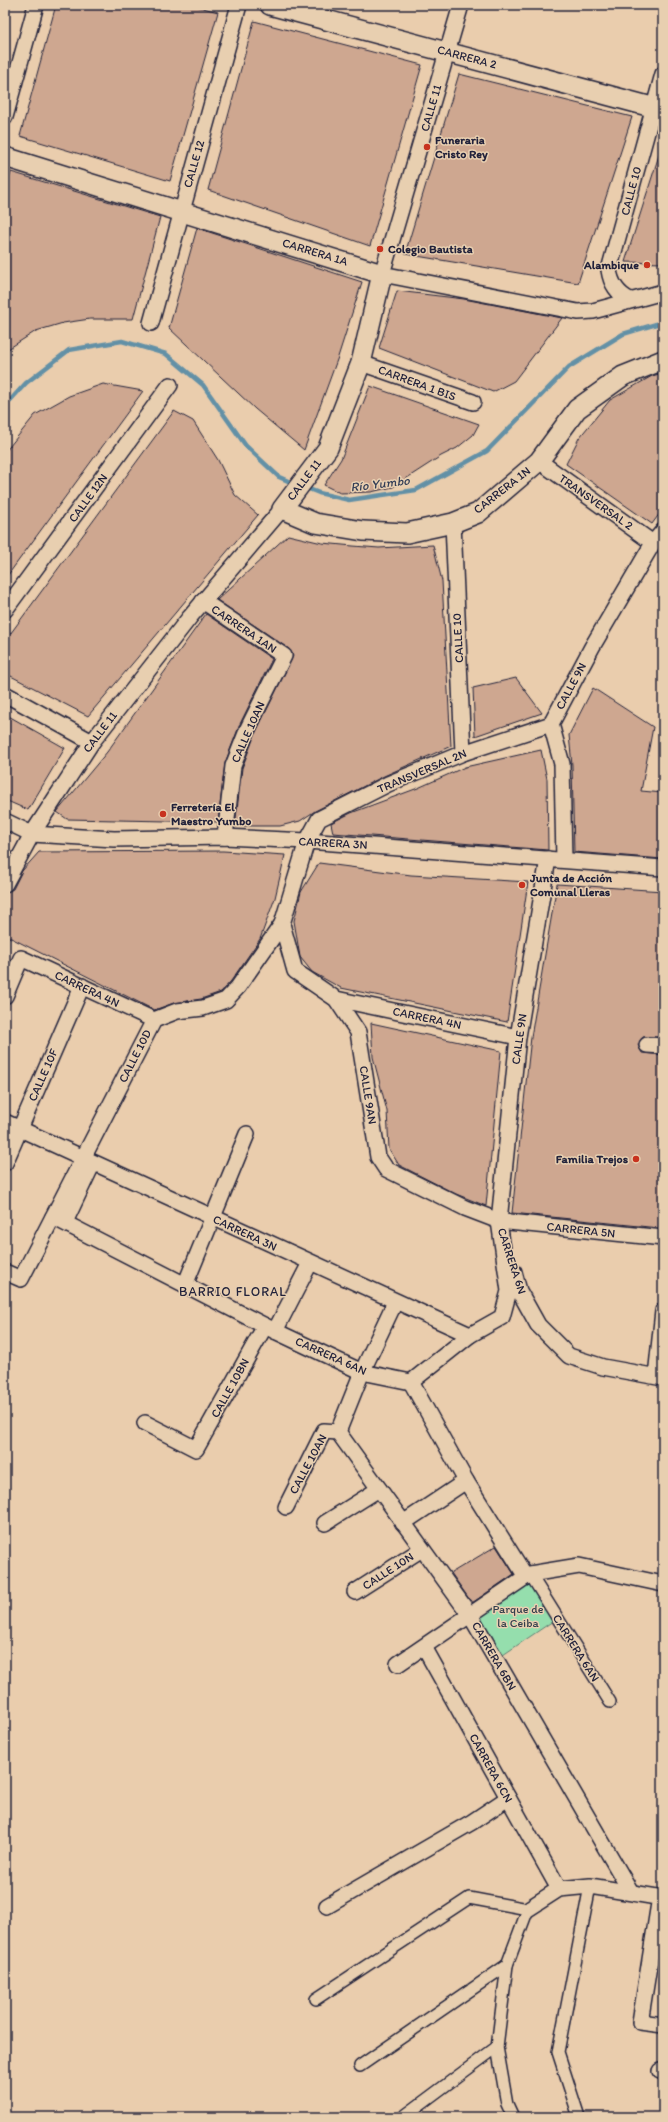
<svg xmlns="http://www.w3.org/2000/svg" width="668" height="2122" font-family="Itim,sans-serif">
	<style>
		.green { fill: #95dead; stroke: #5c8074 }
		.lines { fill: none; stroke-linecap: round; stroke-linejoin: round }
		.stream { stroke: #6290a6; stroke-width: 4.5 }
		.building { fill: #cea790; stroke: #22223b }
		.pedestrian-casing { stroke: #22223b; stroke-width: 14 }
		.minor-casing { stroke: #22223b; stroke-width: 18 }
		.tertiary-casing { stroke: #22223b; stroke-width: 22 }
		.pedestrian { stroke: #e8cfb0; stroke-width: 11 }
		.minor { stroke: #e8cfb0; stroke-width: 15 }
		.tertiary { stroke: #e8cfb0; stroke-width: 19 }
		.poi-dot { fill: #c8321e; stroke: #e8cfb0; stroke-width: 1.5 }
		.labels { text-anchor: middle; stroke-width: 3; stroke-linejoin: round; paint-order: stroke }
		.street-label { font-size: 12px; fill: #22223b; stroke: #e8cfb0 }
		.poi-label { font-size: 12px; font-weight: bold; fill: #22223b; stroke: #e8cfb0; text-anchor: start }
		.park-label { font-size: 12px; fill: #333e4c; stroke: #e8cfb0 }
		.water-label { font-size: 13px; font-style: italic; fill: #323d56; stroke: #e8cfb0 }
		.neighbourhood-label { font-size: 13px; letter-spacing: 1px; fill: #22223b; stroke: #e8cfb0 }
	</style>
	<rect width="100%" height="100%" fill="#eacdad"/>
	<filter id="ink" filterUnits="userSpaceOnUse"><feTurbulence type="fractalNoise" baseFrequency=".025" numOctaves="2"/><feDisplacementMap in="SourceGraphic" scale="8" xChannelSelector="R" yChannelSelector="G"/><feConvolveMatrix kernelMatrix="1 2 1 2 8 2 1 2 1" color-interpolation-filters="sRGB"/></filter>
	<g filter="url(#ink)">
		<polygon class="green" points="529,1580 556,1619 500,1657 476,1616"/>
		<g class="lines">
			<g class="stream">
				<polyline points="5,406 26,383 69,350 122,341 166,354 203,385 246,446 279,477 295,484"/>
				<polyline points="304,487 319,493 349,500 416,490 487,451 569,367 623,334 663,322"/>
			</g>
		</g>
		<g class="building">
			<polygon points="56,5 192,5 218,12 170,181 20,136"/>
			<polygon points="254,21 422,65 370,246 208,190"/>
			<polygon points="459,74 632,117 578,283 405,254"/>
			<polygon points="660,152 663,152 663,263 625,262"/>
			<polygon points="11,172 160,217 133,319 90,319 63,323 36,331 5,351 5,193"/>
			<polygon points="197,228 362,282 338,357 304,450 255,409 169,328"/>
			<polygon points="397,291 464,299 562,318 514,381 493,392 379,348"/>
			<polygon points="663,373 663,509 652,524 566,464 579,438 610,400 652,376"/>
			<polygon points="103,384 143,391 5,579 5,452 35,415 69,396"/>
			<polygon points="370,386 479,424 473,435 457,448 441,456 393,487 371,492 340,493 324,485 341,459"/>
			<polygon points="174,411 193,421 218,460 235,495 258,515 88,716 5,673 5,641"/>
			<polygon points="288,535 322,543 353,546 379,548 433,545 442,581 451,746 384,776 315,811 300,821 280,826 235,826 242,768 256,732 293,656 289,649 217,600"/>
			<polygon points="206,614 272,659 240,724 225,763 218,822 67,819 57,812 107,752"/>
			<polygon points="516,678 542,713 475,736 473,688"/>
			<polygon points="593,688 653,727 641,791 663,793 663,859 574,852 572,765 569,735"/>
			<polygon points="5,714 65,748 28,810 5,800"/>
			<polygon points="541,750 547,779 548,850 333,833 331,823 351,813 418,788 465,767"/>
			<polygon points="223,851 285,855 275,898 260,939 231,981 221,992 201,999 174,1003 154,1010 5,935 5,893 13,889 22,871 39,852"/>
			<polygon points="319,863 411,875 528,882 507,1022 341,988 312,972 300,957 294,921 301,892"/>
			<polygon points="557,884 663,891 663,1037 643,1037 638,1045 642,1053 663,1055 663,1199 659,1228 512,1213 531,1037"/>
			<polygon points="371,1023 501,1051 486,1206 456,1194 399,1165 389,1149 387,1111 373,1057"/>
			<polygon points="496,1546 514,1574 472,1603 451,1573"/>
		</g>
		<g class="lines">
			<defs>
				<g id="pedestrian">
					<polyline points="530,1574 610,1702"/>
					<polyline points="316,1999 469,1898 528,1909 507,1965 497,2047 403,2117"/>
					<polyline points="497,2047 507,2104 513,2117"/>
					<polyline points="360,2066 507,1965"/>
					<polyline points="579,2117 558,2052 590,1886"/>
				</g>
				<g id="minor">
					<polyline points="461,5 382,274 578,312 593,311 663,292"/>
					<polyline points="5,117 36,5"/>
					<path d="M630,300C618,294 611,284 609,270L663,74"/>
					<polyline points="151,323 239,5"/>
					<polyline points="361,363 473,402"/>
					<polyline points="539,461 653,543"/>
					<polyline points="453,523 463,753"/>
					<polyline points="203,601 284,656 248,728 233,766 225,837"/>
					<polyline points="5,610 170,385"/>
					<polyline points="5,694 92,742"/>
					<polyline points="5,821 32,834 114,839 225,837 307,841 663,868"/>
					<polyline points="564,860 562,764 551,724 592,647 653,543 663,531"/>
					<polyline points="5,884 32,834 92,742 190,617 282,509"/>
					<polyline points="282,924 295,971 336,999 358,1032 378,1157 386,1169 465,1208 499,1221 663,1238"/>
					<polyline points="5,996 21,958 154,1020"/>
					<polyline points="336,999 518,1037"/>
					<polyline points="647,1045 663,1046"/>
					<polyline points="5,1122 470,1335 502,1317 509,1291 499,1221 518,1037 548,859"/>
					<polyline points="5,1163 82,986"/>
					<polyline points="53,1217 275,1331 362,1372 411,1382"/>
					<polyline points="65,1222 93,1163"/>
					<polyline points="5,1272 21,1279 154,1020 177,1011 203,1008 226,1000 238,987 282,924 307,841 319,819 388,784 463,753 551,724"/>
					<polyline points="514,1272 519,1291 538,1325 569,1356 603,1367 663,1378"/>
					<polyline points="185,1285 247,1134"/>
					<polyline points="275,1331 310,1263"/>
					<polyline points="656,1376 663,1311"/>
					<polyline points="411,1382 466,1481 526,1577"/>
					<polyline points="411,1382 470,1335"/>
					<polyline points="145,1423 196,1449 265,1326"/>
					<polyline points="338,1432 470,1615 631,1892"/>
					<polyline points="338,1432 362,1372 395,1302"/>
					<polyline points="286,1507 324,1431 338,1432"/>
					<polyline points="325,1523 379,1489"/>
					<polyline points="403,1523 466,1481"/>
					<polyline points="355,1592 422,1549"/>
					<polyline points="424,1647 559,1889"/>
					<polyline points="398,1664 530,1574 579,1566 663,1584"/>
					<polyline points="660,1897 640,2022 663,2025"/>
					<polyline points="327,1906 472,1822 508,1798"/>
					<polyline points="528,1909 559,1889 590,1886 663,1898"/>
					<polyline points="660,2071 663,2072"/>
				</g>
				<g id="tertiary">
					<polyline points="270,5 663,110"/>
					<polyline points="5,157 382,274 361,363 328,448 282,509 315,523 363,531 407,533 453,523 478,513 539,461 577,409 623,376 663,360"/>
				</g>
			</defs>
			<use href="#pedestrian" class="pedestrian-casing"/>
			<use href="#minor" class="minor-casing"/>
			<use href="#tertiary" class="tertiary-casing"/>
			<use href="#pedestrian" class="pedestrian"/>
			<use href="#minor" class="minor"/>
			<use href="#tertiary" class="tertiary"/>
		</g>
	</g>
	<g class="poi-dot">
		<circle cx="427" cy="147" r="4"/>
		<circle cx="380" cy="249" r="4"/>
		<circle cx="647" cy="265" r="4"/>
		<circle cx="163" cy="814" r="4"/>
		<circle cx="522" cy="885" r="4"/>
		<circle cx="636" cy="1159" r="4"/>
	</g>
	<g class="labels">
		<g class="street-label">
			<text transform="translate(467 57) rotate(15)" y="4">CARRERA 2</text>
			<text transform="translate(431 108) rotate(-74)" y="4">CALLE 11</text>
			<text transform="translate(194 164) rotate(-74)" y="4">CALLE 12</text>
			<text transform="translate(631 191) rotate(-75)" y="4">CALLE 10</text>
			<text transform="translate(315 252) rotate(17)" y="4">CARRERA 1A</text>
			<text transform="translate(417 383) rotate(20)" y="4">CARRERA 1 BIS</text>
			<text transform="translate(304 480) rotate(-53)" y="4">CALLE 11</text>
			<text transform="translate(502 490) rotate(-38)" y="4">CARRERA 1N</text>
			<text transform="translate(88 498) rotate(-54)" y="4">CALLE 12N</text>
			<text transform="translate(596 502) rotate(35)" y="4">TRANSVERSAL 2</text>
			<text transform="translate(244 629) rotate(34)" y="4">CARRERA 1AN</text>
			<text transform="translate(458 638) rotate(-93)" y="4">CALLE 10</text>
			<text transform="translate(571 686) rotate(-62)" y="4">CALLE 9N</text>
			<text transform="translate(100 732) rotate(-53)" y="4">CALLE 11</text>
			<text transform="translate(248 732) rotate(-66)" y="4">CALLE 10AN</text>
			<text transform="translate(422 771) rotate(-23)" y="4">TRANSVERSAL 2N</text>
			<text transform="translate(333 843) rotate(3)" y="4">CARRERA 3N</text>
			<text transform="translate(87 989) rotate(25)" y="4">CARRERA 4N</text>
			<text transform="translate(427 1018) rotate(12)" y="4">CARRERA 4N</text>
			<text transform="translate(519 1039) rotate(-82)" y="4">CALLE 9N</text>
			<text transform="translate(135 1056) rotate(-63)" y="4">CALLE 10D</text>
			<text transform="translate(43 1075) rotate(-66)" y="4">CALLE 10F</text>
			<text transform="translate(368 1095) rotate(81)" y="4">CALLE 9AN</text>
			<text transform="translate(581 1230) rotate(6)" y="4">CARRERA 5N</text>
			<text transform="translate(245 1233) rotate(25)" y="4">CARRERA 3N</text>
			<text transform="translate(512 1261) rotate(72)" y="4">CARRERA 6N</text>
			<text transform="translate(331 1356) rotate(24)" y="4">CARRERA 6AN</text>
			<text transform="translate(230 1388) rotate(-61)" y="4">CALLE 10BN</text>
			<text transform="translate(308 1464) rotate(-62)" y="4">CALLE 10AN</text>
			<text transform="translate(388 1571) rotate(-33)" y="4">CALLE 10N</text>
			<text transform="translate(576 1648) rotate(58)" y="4">CARRERA 6AN</text>
			<text transform="translate(494 1656) rotate(60)" y="4">CARRERA 6BN</text>
			<text transform="translate(491 1768) rotate(61)" y="4">CARRERA 6CN</text>
		</g>
		<g class="poi-label">
			<text x="435" y="144">Funeraria<tspan x="435" dy="14">Cristo Rey</tspan></text>
			<text x="388" y="253">Colegio Bautista</text>
			<text x="639" y="269" text-anchor="end">Alambique</text>
			<text x="171" y="811">Ferretería El<tspan x="171" dy="14">Maestro Yumbo</tspan></text>
			<text x="530" y="882">Junta de Acción<tspan x="530" dy="14">Comunal Lleras</tspan></text>
			<text x="628" y="1163" text-anchor="end">Familia Trejos</text>
		</g>
		<g class="park-label">
			<text x="518" y="1613">Parque de<tspan x="518" dy="14">la Ceiba</tspan></text>
		</g>
		<g class="water-label">
			<text transform="translate(380 483) rotate(-7)" y="5">Río Yumbo</text>
		</g>
		<g class="neighbourhood-label">
			<text x="233" y="1296">BARRIO FLORAL</text>
		</g>
	</g>
	<rect width="668" height="2122" fill="none" stroke="#e8cfb0" stroke-width="20"/>
	<rect x="10" y="10" width="648" height="2102" fill="none" stroke="#22223b" stroke-width="1.5" filter="url(#ink)"/>
</svg>
